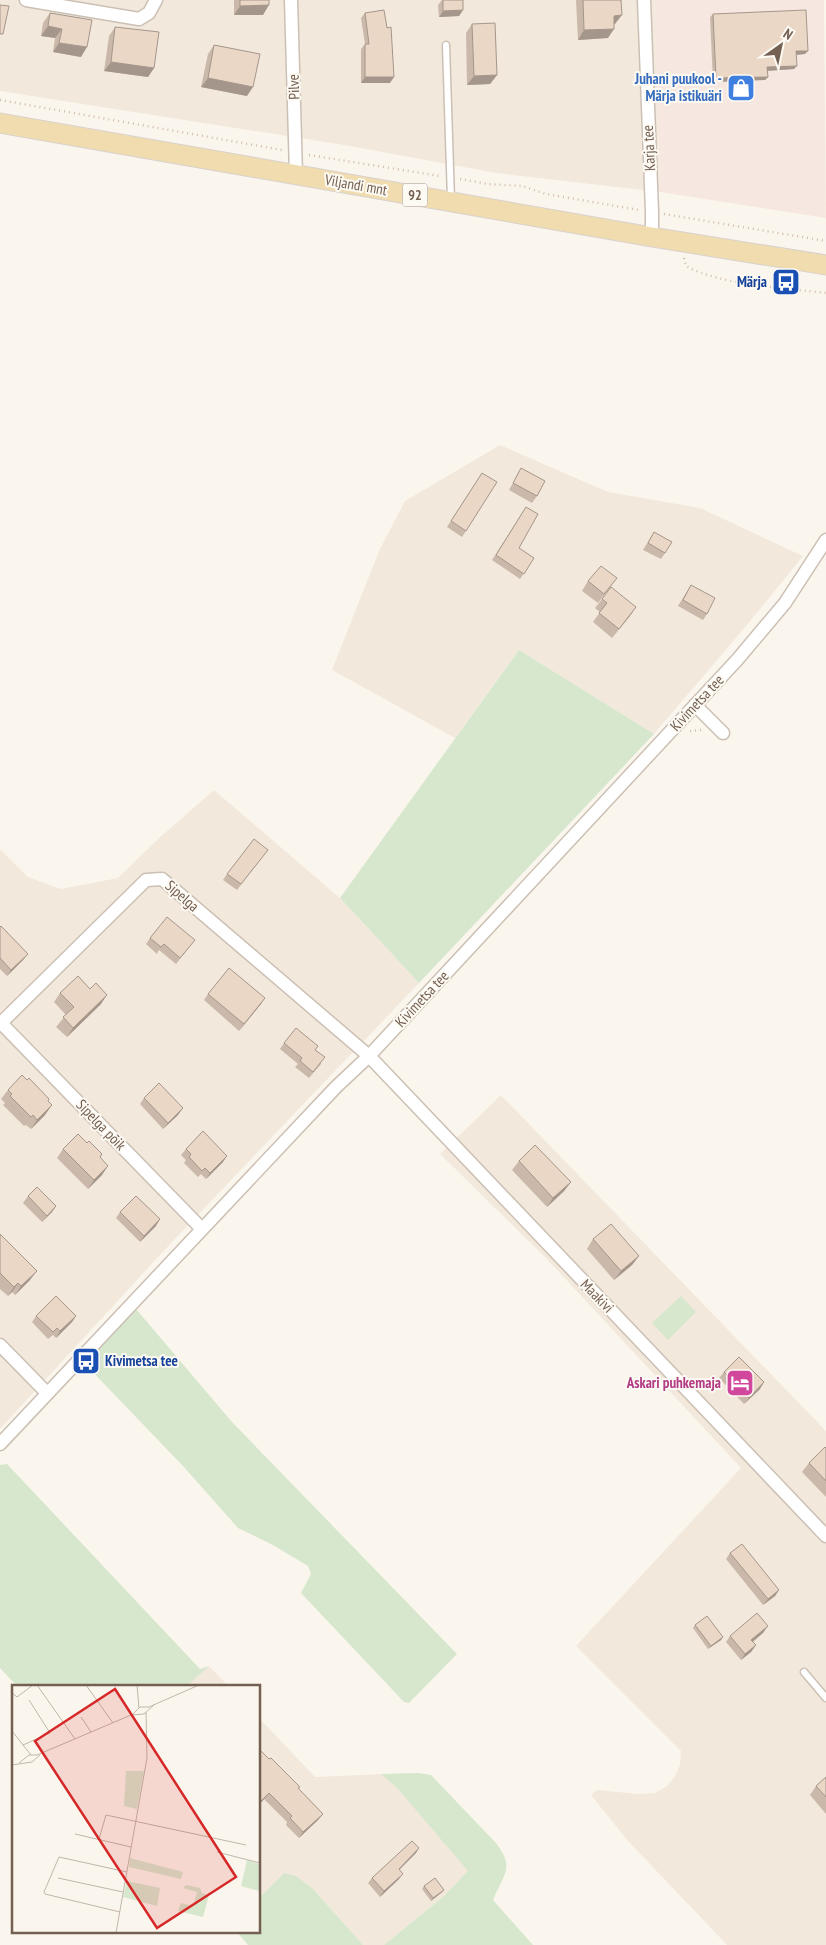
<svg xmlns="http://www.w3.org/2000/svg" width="826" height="1945" font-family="'PT Sans Narrow',sans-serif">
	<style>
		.residential { fill: #f2e9dc }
		.commercial { fill: #f6e8e0 }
		.green { fill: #d6e7cd }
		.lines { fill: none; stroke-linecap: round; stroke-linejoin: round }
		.service-casing { stroke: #ccc0b4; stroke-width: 9 }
		.minor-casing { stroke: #ccc0b4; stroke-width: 15 }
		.primary-casing { stroke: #d8d2cf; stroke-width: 21 }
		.path { stroke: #d2bdab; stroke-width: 2.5; stroke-dasharray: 1 4; stroke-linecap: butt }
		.service { stroke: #fff; stroke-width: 6 }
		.minor { stroke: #fff; stroke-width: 12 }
		.primary { stroke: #f0dcaf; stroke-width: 19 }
		.wall { fill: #cab9aa }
		.shaded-wall { fill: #a4968b }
		.building { fill: #ebd7c6; stroke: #a4968b }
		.labels { text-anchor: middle; stroke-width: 4; stroke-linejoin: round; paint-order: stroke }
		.shield { fill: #fdfaf4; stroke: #9d8e83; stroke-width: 1 }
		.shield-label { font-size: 14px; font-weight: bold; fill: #746052 }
		.shop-label { font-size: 15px; font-weight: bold; fill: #366cbe; stroke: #fdfaf4; text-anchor: end }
		.street-label { font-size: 15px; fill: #746052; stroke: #fdfaf4 }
		.transit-label { font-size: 15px; font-weight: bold; fill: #164399; stroke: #fdfaf4; text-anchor: end }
		.hotel-label { font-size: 15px; font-weight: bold; fill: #b23c85; stroke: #fdfaf4; text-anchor: end }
		.inset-road { fill: none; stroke: #c1b6aa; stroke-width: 1 }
		.view { fill: #d62828; fill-opacity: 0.15; stroke: #d62828; stroke-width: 2.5 }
		.inset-edge { fill: none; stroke: #746052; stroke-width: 2.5 }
	</style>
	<rect width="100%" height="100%" fill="#fbf6ed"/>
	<g class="residential">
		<polygon points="0,0 654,0 660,192 496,173 344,145 0,91"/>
		<polygon points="500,445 608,492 700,508 803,556 752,619 654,734 519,650 455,738 332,670 379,551 405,501"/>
		<polygon points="214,790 340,898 419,983 172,1242 0,1429 0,849 28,877 61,889 118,878 158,839"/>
		<polygon points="501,1095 826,1431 826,1945 727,1945 628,1841 591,1795 597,1790 639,1794 655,1793 666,1787 674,1778 680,1765 681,1751 576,1646 741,1468 546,1258 440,1154"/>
		<polygon points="209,1666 228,1686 187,1686"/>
		<polygon points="259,1718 315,1777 381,1774 398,1789 469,1871 444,1896 384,1945 363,1945 312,1888 284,1873 259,1898"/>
	</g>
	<polygon class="commercial" points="654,0 824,0 826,218 660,192"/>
	<g class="green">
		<polygon points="519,650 654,734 419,983 340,898"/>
		<polygon points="681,1296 696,1312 668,1340 652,1323"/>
		<polygon points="136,1309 232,1422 457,1654 409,1703 404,1702 301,1593 311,1574 308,1566 273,1545 238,1528 183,1466 85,1364"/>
		<polygon points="7,1464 200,1669 209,1666 187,1686 17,1686 0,1668 0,1465"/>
		<path d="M418,1773L431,1775L496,1843C515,1868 504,1874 493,1900L533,1945H384L444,1896L468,1871L398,1789L381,1774Z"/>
		<polygon points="284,1873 296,1876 312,1888 363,1945 248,1945 236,1931 259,1931 259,1898"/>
	</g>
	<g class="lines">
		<defs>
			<g id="service">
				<polyline points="446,45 451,200"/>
				<polyline points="804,1672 826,1698"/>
			</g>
			<g id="minor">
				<polyline points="26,0 139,19 149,13 156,0"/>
				<polyline points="291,0 296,174"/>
				<polyline points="644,0 652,212 652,237"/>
				<polyline points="695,705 723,733"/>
				<polyline points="0,1022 202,1229"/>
				<polyline points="1,1023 146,880 162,879 369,1056 826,1536"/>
				<polyline points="0,1345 47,1393"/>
				<polyline points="0,1444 336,1087 369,1056 737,660 785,603 826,540"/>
			</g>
			<polyline id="primary" points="0,123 652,237 826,265"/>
		</defs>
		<use href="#service" class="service-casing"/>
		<use href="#minor" class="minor-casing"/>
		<use href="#primary" class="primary-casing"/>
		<g class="path">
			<polyline points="0,100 282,150"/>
			<polyline points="309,155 440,176"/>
			<polyline points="460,179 488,184 522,186 546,194 639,210"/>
			<polyline points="664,214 826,241"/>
			<path d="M684,258L686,266C720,285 786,288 826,293"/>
			<polyline points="690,731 701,730"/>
		</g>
		<use href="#service" class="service"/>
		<use href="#minor" class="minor"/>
		<use href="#primary" class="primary"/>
	</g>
	<g class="wall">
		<polygon points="234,0 269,0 263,15 234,15"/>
		<polygon points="442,0 463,0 463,10 459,16 439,17 438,5"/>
		<polygon points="576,0 621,0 615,24 614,24 608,38 578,40"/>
		<polygon points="50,13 81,57 53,52 55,38 41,36 43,23"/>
		<polygon points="365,13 387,28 390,83 361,83 361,49 365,44 361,18"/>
		<polygon points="713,14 805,54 796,55 794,69 767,71 768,77 765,80 713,82 710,17"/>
		<polygon points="472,24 497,75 490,84 467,85 466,33"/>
		<polygon points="115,27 154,68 148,77 104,71 109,36"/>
		<polygon points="214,45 247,96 201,87 208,54"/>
		<polygon points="521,468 537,496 532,503 509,490"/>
		<polygon points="478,479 466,531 462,537 447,527"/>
		<polygon points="526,507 519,548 534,558 520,579 492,560"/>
		<polygon points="654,532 665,553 661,559 643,550"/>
		<polygon points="617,578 598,603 582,591 588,581"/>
		<polygon points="691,585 707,614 703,620 678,606"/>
		<polygon points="602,599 636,607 612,638 593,622 600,612 595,608"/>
		<polygon points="268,850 237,890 223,880 227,874"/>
		<polygon points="0,927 28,954 23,960 7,976 0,969"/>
		<polygon points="150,938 195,940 176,964 159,950 157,954 146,944"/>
		<polygon points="60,993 101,1004 67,1037 56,1027 66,1015 54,1002"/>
		<polygon points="208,994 261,1004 239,1031 204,1000"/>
		<polygon points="284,1043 316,1050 321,1064 309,1078 295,1067 298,1064 280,1049"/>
		<polygon points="8,1090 48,1101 45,1115 31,1129 26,1125 24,1126 3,1105 5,1103 1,1099"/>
		<polygon points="144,1098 178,1115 163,1129 140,1104"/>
		<polygon points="87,1143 102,1154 100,1157 102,1175 88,1189 57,1158 63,1149"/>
		<polygon points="186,1149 223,1162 206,1179 201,1174 198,1177 184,1163 186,1160 181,1155"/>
		<polygon points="519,1161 571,1182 564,1191 547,1207 512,1170"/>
		<polygon points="28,1196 56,1206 52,1212 42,1222 23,1203"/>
		<polygon points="120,1212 156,1226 140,1242 116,1218"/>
		<polygon points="0,1234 30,1280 15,1295 12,1292 8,1296 0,1289"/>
		<polygon points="593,1239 639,1256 632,1265 614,1280 587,1249"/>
		<polygon points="36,1316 76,1316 72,1322 56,1338 53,1335 48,1339 32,1322"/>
		<polygon points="724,1372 760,1389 744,1404 719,1378"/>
		<polygon points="826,1448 826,1497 802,1472 809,1463"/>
		<polygon points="730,1553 779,1590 775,1596 763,1605 726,1559"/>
		<polygon points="695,1625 723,1637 721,1640 708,1649 693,1628"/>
		<polygon points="763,1633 753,1642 756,1645 751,1652 741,1660 726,1642 730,1636"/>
		<polygon points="259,1749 323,1814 318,1820 299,1838 286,1825 287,1822 264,1799 259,1805"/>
		<polygon points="826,1777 826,1814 810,1795 816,1786"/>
		<polygon points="416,1853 399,1870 399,1879 380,1897 368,1883 372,1878"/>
		<polygon points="424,1886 444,1890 441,1893 431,1901 422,1889"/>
	</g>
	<g class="shaded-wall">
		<polygon points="269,5 263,15 234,15 240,6"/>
		<polygon points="463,10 459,16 439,17 443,11"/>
		<polygon points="622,15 615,24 607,25 614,16"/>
		<polygon points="48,26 62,29 55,38 41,36"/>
		<polygon points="614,29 608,38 578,40 584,30"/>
		<polygon points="59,43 87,47 81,57 53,52"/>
		<polygon points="796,51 808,51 805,54 794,55"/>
		<polygon points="111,62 154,68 148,77 104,71"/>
		<polygon points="797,66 794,69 765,71 767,67"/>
		<polygon points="497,75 490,84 467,85 474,76"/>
		<polygon points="365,77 394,77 390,83 361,83"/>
		<polygon points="768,77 765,80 713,82 716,78"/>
		<polygon points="208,78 253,87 247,96 201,87"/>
		<polygon points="636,607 630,616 612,638 619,629"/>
		<polygon points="28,954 23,960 7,976 11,970"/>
		<polygon points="107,995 101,1004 67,1037 73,1028"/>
		<polygon points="265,998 261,1004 239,1031 244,1024"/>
		<polygon points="52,1105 45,1115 31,1129 37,1120"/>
		<polygon points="183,1108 178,1115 163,1129 168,1123"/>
		<polygon points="227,1156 223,1162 206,1179 210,1173"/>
		<polygon points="108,1166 102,1175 88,1189 94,1180"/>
		<polygon points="571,1182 564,1191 547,1207 553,1198"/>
		<polygon points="56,1206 52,1212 42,1222 47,1216"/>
		<polygon points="160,1219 156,1226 140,1242 144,1236"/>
		<polygon points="639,1256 632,1265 614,1280 621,1271"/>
		<polygon points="37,1271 30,1280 15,1295 21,1286"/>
		<polygon points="18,1283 12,1292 8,1296 14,1287"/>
		<polygon points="76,1316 72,1322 56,1338 60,1331"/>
		<polygon points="764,1382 760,1389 744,1404 749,1398"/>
		<polygon points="779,1590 775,1596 763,1605 768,1599"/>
		<polygon points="768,1626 763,1633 747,1646 751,1640"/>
		<polygon points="723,1637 721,1640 708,1649 711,1646"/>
		<polygon points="756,1645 751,1652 741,1660 745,1654"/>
		<polygon points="269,1793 259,1805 259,1803"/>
		<polygon points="323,1814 318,1820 299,1838 303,1832"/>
		<polygon points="419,1848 416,1853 395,1874 399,1869"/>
		<polygon points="403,1874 399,1879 380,1897 384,1891"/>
		<polygon points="444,1890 441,1893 431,1901 433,1898"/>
	</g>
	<g class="building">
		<polygon points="240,0 269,0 269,5 240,6"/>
		<polygon points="443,0 463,0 463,10 443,11"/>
		<polygon points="583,0 621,0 622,15 614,16 614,29 584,30"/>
		<polygon points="0,5 9,6 3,34 0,34"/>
		<polygon points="384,10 387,28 391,27 394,77 365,77 365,44 369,44 365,13"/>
		<polygon points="806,10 808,51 796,51 797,66 767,67 768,77 716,78 713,14"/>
		<polygon points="50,13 92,20 87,47 59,43 62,29 48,26"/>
		<polygon points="495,23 497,75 474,76 472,24"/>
		<polygon points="115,27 159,32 154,68 111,62"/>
		<polygon points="214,45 260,54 253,87 208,78"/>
		<polygon points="521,468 545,481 537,496 513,483"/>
		<polygon points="482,473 497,482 466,531 451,521"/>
		<polygon points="526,507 538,514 519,548 534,558 524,574 496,555"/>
		<polygon points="654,532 672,542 665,553 648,543"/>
		<polygon points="601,566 617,578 604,594 588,581"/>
		<polygon points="691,585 715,598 707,614 683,600"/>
		<polygon points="611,587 636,607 619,629 599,613 607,603 602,599"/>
		<polygon points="254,839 268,850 241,884 227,874"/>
		<polygon points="167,917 195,940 180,958 164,944 161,947 150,938"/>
		<polygon points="1,926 28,954 11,970 0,958 0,927"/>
		<polygon points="229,968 265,998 244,1024 208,994"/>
		<polygon points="78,976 90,989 96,983 107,995 73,1028 63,1017 74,1007 60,993"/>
		<polygon points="296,1028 318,1046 315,1050 325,1057 313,1072 300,1061 302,1058 284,1043"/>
		<polygon points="22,1075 27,1080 29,1078 49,1099 48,1101 52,1105 37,1120 33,1115 31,1117 10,1096 12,1094 8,1090"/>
		<polygon points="159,1083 183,1108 168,1123 144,1098"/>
		<polygon points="203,1131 227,1156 210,1173 205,1168 202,1171 189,1157 191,1154 186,1149"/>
		<polygon points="78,1134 87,1143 89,1141 102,1154 100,1157 108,1166 94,1180 63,1149"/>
		<polygon points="535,1145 571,1182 553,1198 519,1161"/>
		<polygon points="37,1187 56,1206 47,1216 28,1196"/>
		<polygon points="136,1196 160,1219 144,1236 120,1212"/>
		<polygon points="611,1224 639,1256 621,1271 593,1239"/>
		<polygon points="0,1234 37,1271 21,1286 18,1283 14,1287 0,1273"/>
		<polygon points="56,1296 76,1316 60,1331 57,1328 53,1332 36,1316"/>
		<polygon points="739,1357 764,1382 749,1398 724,1372"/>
		<polygon points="825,1447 826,1448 826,1481 809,1463"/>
		<polygon points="742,1544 779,1590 768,1599 730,1553"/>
		<polygon points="757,1613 768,1626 751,1640 756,1645 745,1654 730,1636"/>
		<polygon points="707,1616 723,1637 711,1646 695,1625"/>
		<polygon points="259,1749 269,1759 271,1758 300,1787 298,1788 323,1814 303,1832 290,1818 292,1816 269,1793 259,1803"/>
		<polygon points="826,1777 826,1797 816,1786"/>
		<polygon points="412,1841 419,1848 399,1869 403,1874 384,1891 372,1878"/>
		<polygon points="435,1878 444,1890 433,1898 424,1886"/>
	</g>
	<defs>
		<symbol id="shop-square" viewBox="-11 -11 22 22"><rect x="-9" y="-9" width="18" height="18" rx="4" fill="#3f7fe0" stroke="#fdfaf4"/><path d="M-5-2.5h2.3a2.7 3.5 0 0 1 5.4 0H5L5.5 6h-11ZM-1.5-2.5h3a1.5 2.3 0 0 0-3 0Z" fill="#fff"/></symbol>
		<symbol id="bus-square" viewBox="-11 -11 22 22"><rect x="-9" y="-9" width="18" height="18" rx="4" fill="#1a4fb4" stroke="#fdfaf4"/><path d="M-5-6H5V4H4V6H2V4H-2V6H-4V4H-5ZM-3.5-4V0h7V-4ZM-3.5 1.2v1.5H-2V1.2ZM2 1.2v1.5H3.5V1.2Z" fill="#fff"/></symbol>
		<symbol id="hotel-square" viewBox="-11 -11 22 22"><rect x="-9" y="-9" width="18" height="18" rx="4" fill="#d1479c" stroke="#fdfaf4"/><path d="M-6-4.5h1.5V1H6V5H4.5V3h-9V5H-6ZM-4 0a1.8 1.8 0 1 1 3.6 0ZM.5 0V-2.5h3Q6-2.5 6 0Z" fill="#fff"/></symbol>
	</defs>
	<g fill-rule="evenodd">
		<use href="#shop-square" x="725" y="72" width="32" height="32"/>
		<use href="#bus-square" x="770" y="266" width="32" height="32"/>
		<use href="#bus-square" x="70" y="1345" width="32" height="32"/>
		<use href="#hotel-square" x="724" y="1367" width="32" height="32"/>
	</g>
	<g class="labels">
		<rect class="shield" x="402.5" y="183.5" width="25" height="23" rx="4"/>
		<g class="shield-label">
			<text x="415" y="200">92</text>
		</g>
		<g class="shop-label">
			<text x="722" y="84">Juhani puukool -<tspan x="722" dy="17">Märja istikuäri</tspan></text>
		</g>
		<g class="street-label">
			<text transform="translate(294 87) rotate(-92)" y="5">Pilve</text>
			<text transform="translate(649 148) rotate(-93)" y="5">Karja tee</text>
			<text transform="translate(356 185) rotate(10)" y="5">Viljandi mnt</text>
			<text transform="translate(697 703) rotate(-47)" y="5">Kivimetsa tee</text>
			<text transform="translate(182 896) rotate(41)" y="5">Sipelga</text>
			<text transform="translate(422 999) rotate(-47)" y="5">Kivimetsa tee</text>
			<text transform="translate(101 1125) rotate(46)" y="5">Sipelga põik</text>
			<text transform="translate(597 1296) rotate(46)" y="5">Maakivi</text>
		</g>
		<g class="transit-label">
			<text x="767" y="287">Märja</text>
			<text x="105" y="1366" text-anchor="start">Kivimetsa tee</text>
		</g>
		<g class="hotel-label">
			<text x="721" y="1388">Askari puhkemaja</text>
		</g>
	</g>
	<g transform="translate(12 1685)">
		<rect width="248" height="248" fill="#fbf6ed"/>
		<path d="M114,86H132L125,124L112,121ZM118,173L171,187L169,194L117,182ZM235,175L247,179V206L229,201ZM115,196L148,203L145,221L111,212ZM174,200L188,203L190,208L197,210L191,232L166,226L169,218L181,221L185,207L171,203Z" fill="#d6e7cd"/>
		<path class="inset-road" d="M25,0L63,54M74,0L101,38M125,0L127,23M0,8L5,12L21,0M121,29L128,22H137L187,0M69,32L79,47M0,46L19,70M11,60L38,48L17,15M7,78L17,70H25L119,30L132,29L143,19M0,80L20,77L28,70M63,149L119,162M87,154L94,130L234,160M205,167L248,178M46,193L111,207M108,227L33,209L32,207L47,172L115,187M104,248L135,73L134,27"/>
		<path class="view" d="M103,4L224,192L145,243L23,56Z"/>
		<rect width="248" height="248" class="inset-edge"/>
	</g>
	<g transform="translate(781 45) rotate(33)" stroke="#fdfaf4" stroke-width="4" paint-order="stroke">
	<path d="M0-4L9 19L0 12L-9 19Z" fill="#746052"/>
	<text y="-8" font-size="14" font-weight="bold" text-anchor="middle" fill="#746052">N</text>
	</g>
</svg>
